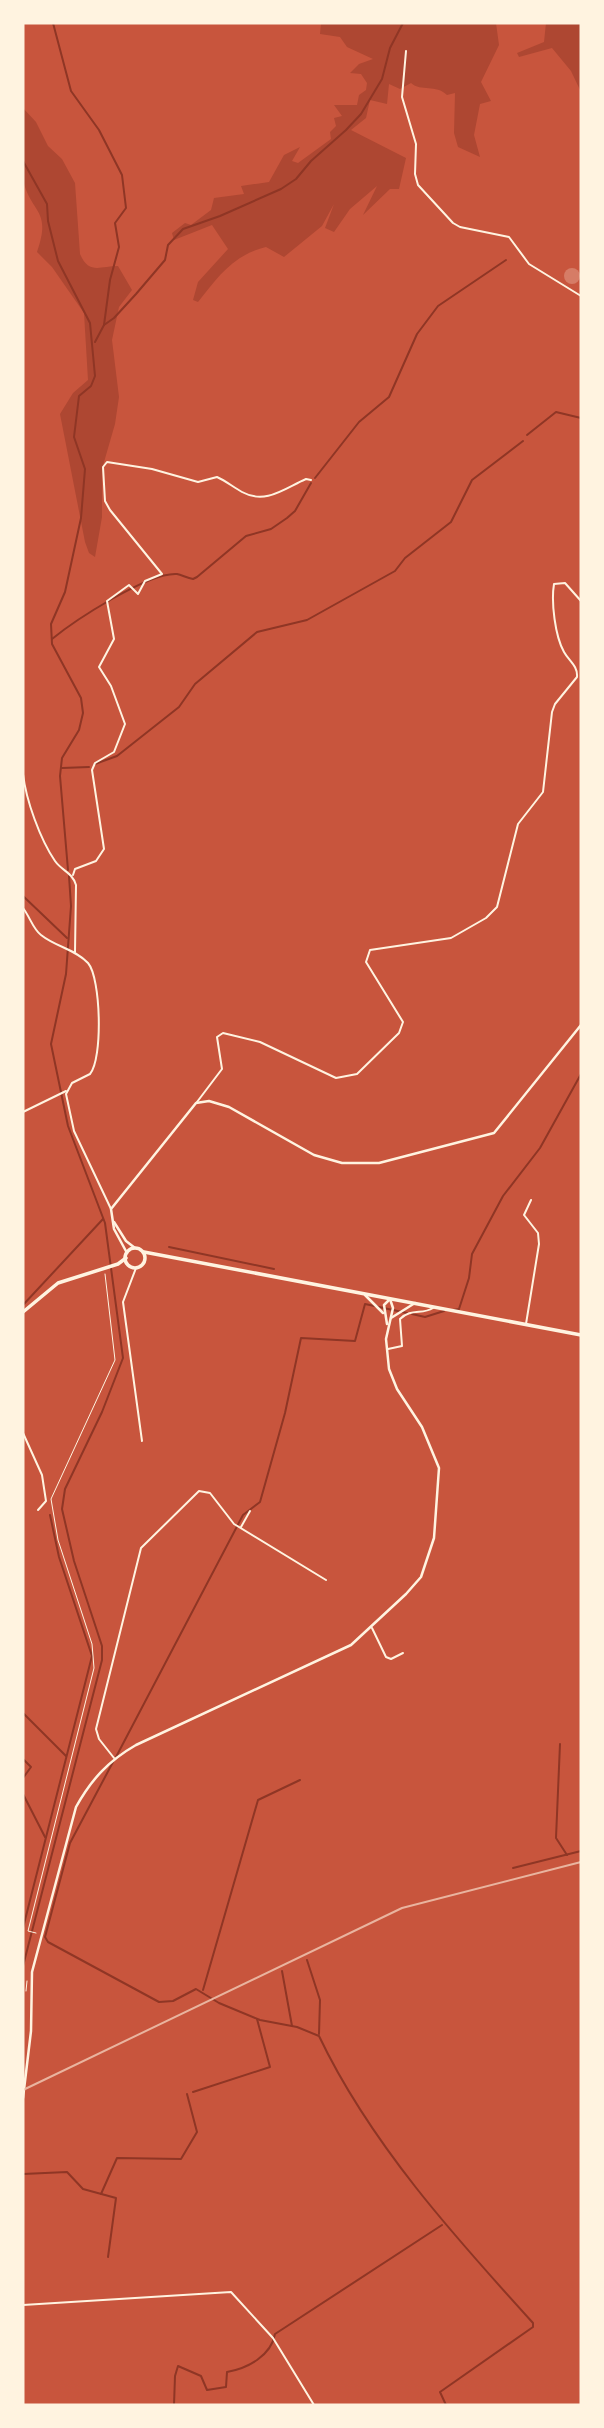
<svg xmlns="http://www.w3.org/2000/svg" width="604" height="2428" font-family="'Roboto Condensed',sans-serif">
	<style>
		.green { fill: #ae4732 }
		.lines { fill: none; stroke-linecap: round; stroke-linejoin: round }
		.stream { stroke: #8f3625; stroke-width: 2 }
		.building { fill: #d67c66 }
		.path { stroke: #fff3e0; stroke-width: 1 }
		.minor { stroke: #fff3e0; stroke-width: 2 }
		.tertiary { stroke: #fff3e0; stroke-width: 2.5 }
		.secondary { stroke: #fff3e0; stroke-width: 2.5 }
		.primary { stroke: #fff3e0; stroke-width: 3.5 }
		.rail { stroke: #e9b49f; stroke-width: 2 }
	</style>
	<rect width="100%" height="100%" fill="#c8553d"/>
	<g class="green">
		<path d="M321,23H496L499,45L481,82L491,101L480,104L474,135L480,157L458,147L454,133L455,93L447,95C436,84 421,92 411,83L400,89L389,84L387,104L370,100L366,118L351,130L406,158L399,189H390L363,215L377,186L350,209L334,232L325,228L334,204L322,226L284,257L266,247C233,255 218,277 198,302L193,300L198,282L228,249L212,225L174,240L172,233L185,223L191,225L211,210L214,198L244,194L241,186L269,182L284,155L300,147L292,161L298,163L331,139L330,132L336,126L334,118L342,116L334,105H357L359,95L366,90L367,83L361,74L350,73L359,64L373,59L347,47L340,37L320,34Z"/>
		<polygon points="546,23 581,23 581,92 571,71 552,48 519,57 517,53 544,42"/>
		<path d="M23,108L36,122L48,146L62,159L75,183L80,254C89,275 100,266 118,266L132,290L119,307L112,340L119,397L115,424L102,469V517L95,557L89,553L85,542L60,414L73,393L88,380L84,313L52,267L37,252C52,209 31,214 23,180C18,159 23,130 23,108Z"/>
	</g>
	<g class="lines">
		<g class="stream">
			<polyline points="53,23 71,91 99,130 122,175 126,208 115,223 119,247 110,280 104,325 95,342"/>
			<polyline points="23,161 47,204 48,221 58,261 90,323 95,376 91,386 79,396 74,437 85,469 81,518 65,592 51,624 52,644 81,698 83,713 79,730 62,758 60,776 68,870"/>
			<polyline points="104,325 114,318 136,294 165,260 168,245 183,229 220,216 281,189 296,179 311,161 346,130 361,114 382,79 390,48 403,23"/>
			<polyline points="527,435 556,412 581,418"/>
			<polyline points="315,478 359,422 389,397 417,334 438,306 506,260"/>
			<path d="M52,639C74,621 148,572 177,574C182,575 187,578 193,579L197,577L246,536L271,529L287,518L295,511L311,483"/>
			<polyline points="95,764 117,756 179,707 195,684 257,632 307,620 395,571 405,558 451,522 472,480 523,441"/>
			<polyline points="62,768 89,767"/>
			<polyline points="23,896 67,938"/>
			<polyline points="169,1247 274,1269"/>
			<polyline points="23,1305 103,1219"/>
			<polyline points="453,1310 459,1309 469,1278 472,1254 503,1196 540,1148 581,1074"/>
			<polyline points="412,1314 425,1317 444,1311"/>
			<polyline points="23,1713 66,1756"/>
			<polyline points="560,1744 556,1838 567,1855"/>
			<polyline points="116,1757 243,1515 260,1502 285,1413 301,1338 355,1341 365,1304 407,1313"/>
			<polyline points="23,1759 31,1767 23,1778"/>
			<path d="M113,1762L70,1843L45,1937L48,1942L159,2002L173,2001L196,1989L219,2003L260,2020L297,2027L319,2036C370,2143 454,2236 533,2323V2327L440,2392L446,2405"/>
			<polyline points="23,1794 45,1837"/>
			<polyline points="513,1868 581,1851"/>
			<polyline points="23,1928 92,1656 59,1557 50,1515"/>
			<polyline points="307,1960 320,2000 319,2034"/>
			<polyline points="23,1966 102,1660 102,1646 74,1561 62,1509 65,1489 102,1412 123,1358 105,1223 68,1126 51,1044 66,974 71,906 69,876"/>
			<polyline points="282,1971 292,2026"/>
			<polyline points="203,1990 258,1800 300,1780"/>
			<polyline points="193,2092 270,2067 257,2019"/>
			<polyline points="23,2174 67,2172 83,2189 116,2198 108,2257"/>
			<polyline points="101,2194 117,2158 181,2159 197,2132 187,2094"/>
			<path d="M174,2405L175,2376L178,2366L201,2376L207,2390L226,2387L227,2372C248,2368 271,2356 275,2334L442,2225"/>
		</g>
	</g>
	<circle class="building" cx="572" cy="276" r="8"/>
	<g class="lines">
		<g class="path">
			<polyline points="36,1933 28,1931 29,1927 94,1668 92,1644 58,1540 51,1499 115,1360 105,1274"/>
			<polyline points="26,1991 27,1981"/>
		</g>
		<g class="minor">
			<polyline points="406,51 402,97 416,144 415,174 418,185 453,223 460,227 509,237 529,264 581,296"/>
			<path d="M23,774C26,800 40,839 55,861C62,871 72,872 76,885L75,952"/>
			<path d="M73,875L75,869L96,861L104,849L92,770L95,763L114,752L125,724L111,686L99,667L114,639L107,601L129,585L138,594L145,581L162,574L110,510L105,501L103,467L107,462L152,469L198,482L217,477C226,481 233,487 242,492C266,505 285,488 306,479L311,480"/>
			<path d="M23,908C30,917 33,929 41,935C56,947 75,949 88,963C101,978 103,1059 90,1074L72,1083L66,1094L74,1131L111,1209"/>
			<path d="M197,1102L222,1069L217,1037L223,1033L260,1042L336,1078L357,1074L399,1033L403,1022L366,962L370,950L451,938L486,918L497,907L518,824L543,792L552,712L555,704L577,677C578,666 569,661 564,652C555,636 551,602 554,584L565,583L581,601"/>
			<polyline points="23,1112 66,1091"/>
			<polyline points="136,1268 123,1302 142,1441"/>
			<polyline points="526,1324 539,1244 538,1233 524,1215 531,1200"/>
			<path d="M388,1349L402,1346L400,1319C411,1308 422,1315 433,1308"/>
			<polyline points="23,1433 42,1475 46,1501 38,1510"/>
			<polyline points="241,1527 250,1511"/>
			<polyline points="372,1628 386,1657 391,1659 403,1653"/>
			<polyline points="114,1758 99,1739 96,1729 141,1548 199,1491 210,1493 234,1524 326,1580"/>
			<polyline points="23,2305 231,2292 273,2338 314,2405"/>
		</g>
		<g class="tertiary">
			<polyline points="114,1222 126,1241 135,1248"/>
			<polyline points="127,1253 114,1229 111,1209 196,1103 209,1101 229,1107 314,1155 342,1163 379,1163 494,1133 581,1025"/>
		</g>
		<g class="secondary">
			<polyline points="365,1295 383,1313"/>
			<polyline points="391,1318 415,1303"/>
			<polyline points="387,1324 384,1305 390,1299"/>
			<path d="M23,2098L31,2031L32,1972L76,1807C91,1780 108,1761 136,1745L351,1645L406,1594L421,1577L434,1538L439,1468L422,1427L397,1389L389,1369L386,1339L393,1308L390,1299"/>
		</g>
		<g class="primary">
			<circle cx="135" cy="1258" r="10"/>
			<polyline points="144,1252 581,1335"/>
			<polyline points="23,1312 58,1283 118,1264 126,1258"/>
		</g>
		<polyline class="rail" points="23,2090 402,1908 581,1862"/>
	</g>
	<rect width="604" height="2428" fill="none" stroke="#fff3e0" stroke-width="49"/>
</svg>
